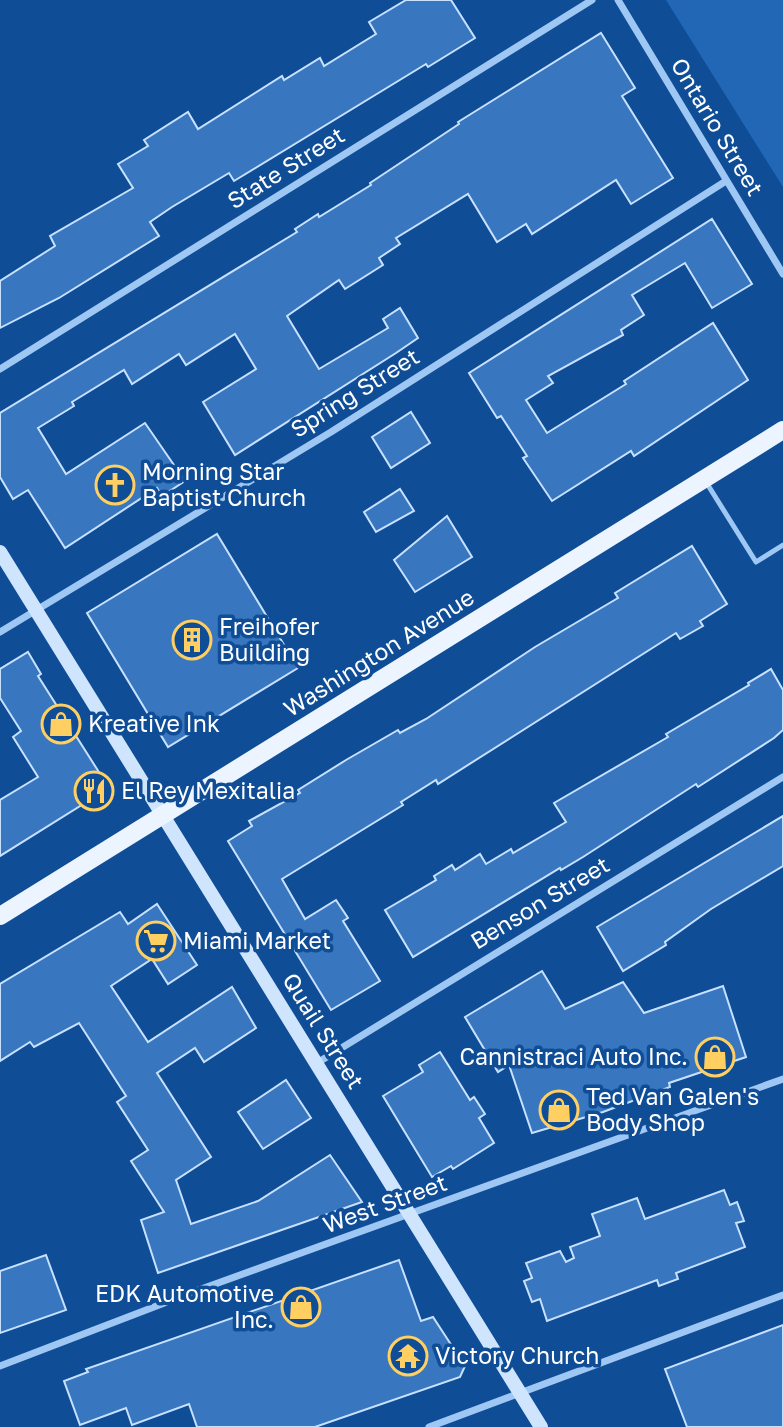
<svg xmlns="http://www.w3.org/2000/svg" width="783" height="1427" font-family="'Golos Text',sans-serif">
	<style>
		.green { fill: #2267b6 }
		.building { fill: #3877bf; stroke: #c7e1fe; stroke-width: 2 }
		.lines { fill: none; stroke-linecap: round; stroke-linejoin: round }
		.lane { stroke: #9fc7f4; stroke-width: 5 }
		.street { stroke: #9fc7f4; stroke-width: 7 }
		.secondary { stroke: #cfe4fd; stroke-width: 14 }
		.primary { stroke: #ecf4ff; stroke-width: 18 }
		.labels { text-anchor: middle; stroke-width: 7; stroke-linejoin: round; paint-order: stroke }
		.street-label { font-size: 23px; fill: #fff; stroke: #0f4d97 }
		.poi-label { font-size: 23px; fill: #fff; stroke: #0f4d97; text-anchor: start }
	</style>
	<rect width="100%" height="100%" fill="#0f4d97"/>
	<polygon class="green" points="666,0 783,0 783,187"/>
	<g class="building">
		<polygon points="406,0 451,0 475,38 428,67 426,64 234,181 229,173 172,207 150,222 159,236 59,298 0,328 0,281 55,246 50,236 133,188 118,164 148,146 144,140 188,112 198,129 282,76 284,80 320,58 324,66 376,34 369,22"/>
		<polygon points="601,33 635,88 622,96 673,178 631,204 616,180 532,234 526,224 497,242 468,194 396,238 400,244 379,258 383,265 345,289 339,280 287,316 319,369 388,328 383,319 400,308 418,338 396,353 235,455 203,402 256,369 235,334 186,365 179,354 132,384 124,370 72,402 74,406 38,428 66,474 145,423 185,481 162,496 157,488 65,548 28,490 13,499 0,477 0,413 297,232 295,229 318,214 319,217 371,185 370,183 459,124 458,122"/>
		<polygon points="712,219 752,284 712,308 685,263 632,295 644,315 621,330 623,335 548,376 553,383 526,400 547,433 626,384 624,381 713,323 748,380 634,456 631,451 552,501 523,458 527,456 501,416 497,418 469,373"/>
		<polygon points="411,412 430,443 391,468 372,437"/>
		<polygon points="400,489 414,511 376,532 364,512"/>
		<polygon points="447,516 472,557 415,592 394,560"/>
		<polygon points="217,534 298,668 168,747 87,613"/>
		<polygon points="692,546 727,604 700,621 703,626 680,639 676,633 438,784 436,780 401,802 403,805 282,879 305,919 336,900 348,918 343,921 380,981 331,1010 228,841 252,826 249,821 300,793 298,790 346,760 398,730 400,733 426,719 535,647 618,598 615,593"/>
		<polygon points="28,652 41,674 38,676 109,788 0,856 0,800 38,777 13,737 21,731 0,698 0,669"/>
		<polygon points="771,669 783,690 783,730 774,738 698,787 696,784 583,857 561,870 560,868 413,957 385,910 436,880 434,876 452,865 455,870 480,854 486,864 511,849 513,853 566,822 554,803 668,737 666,734 749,685 748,683"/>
		<polygon points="783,816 783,866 711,909 665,942 666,945 623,971 597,927"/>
		<polygon points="157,904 197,965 168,984 152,959 111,986 148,1042 232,987 256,1028 204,1062 195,1048 157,1073 211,1157 176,1180 191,1224 258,1201 330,1155 362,1202 158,1273 141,1220 164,1212 131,1161 148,1150 117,1102 126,1096 79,1023 34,1047 30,1042 0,1061 0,984 120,912 128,924"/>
		<polygon points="542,971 565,1009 623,982 644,1013 723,986 746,1057 669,1083 670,1087 603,1112 532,1133 509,1065 498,1072 465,1017"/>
		<polygon points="440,1052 470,1100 474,1097 485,1114 479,1118 494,1143 453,1169 451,1166 432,1177 383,1096 423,1072 419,1065"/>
		<polygon points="286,1080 311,1118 263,1149 238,1112"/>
		<polygon points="724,1190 730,1205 737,1202 744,1221 736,1223 745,1247 676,1273 678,1279 659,1286 657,1280 547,1321 540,1299 532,1302 524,1281 532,1278 526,1263 560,1251 566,1262 574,1258 570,1247 600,1236 592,1214 637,1198 645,1219"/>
		<polygon points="46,1255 66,1310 0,1333 0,1271"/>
		<polygon points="399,1260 421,1321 433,1317 465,1366 460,1377 315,1427 197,1427 189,1404 132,1425 126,1408 80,1425 64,1381 88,1372 86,1369"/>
		<polygon points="783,1325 783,1427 687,1427 665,1369"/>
	</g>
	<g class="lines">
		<polyline class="lane" points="706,482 756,562 783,545"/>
		<g class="street">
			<polyline points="618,0 783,274"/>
			<polyline points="0,369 592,0"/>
			<polyline points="0,632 331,432 726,181"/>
			<polyline points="317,1063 783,777"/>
			<polyline points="0,1366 193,1292 783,1079"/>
			<polyline points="429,1427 783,1295"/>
		</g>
		<polyline class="secondary" points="0,552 541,1427"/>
		<polyline class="primary" points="0,916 783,430"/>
	</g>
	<defs>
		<symbol id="church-ring" viewBox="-11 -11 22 22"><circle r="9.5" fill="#0f4d97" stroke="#ffcf62" stroke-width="1.5"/><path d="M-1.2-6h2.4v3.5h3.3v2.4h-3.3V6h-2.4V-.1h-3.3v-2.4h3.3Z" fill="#ffcf62"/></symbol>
		<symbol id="building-ring" viewBox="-11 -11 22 22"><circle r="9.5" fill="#0f4d97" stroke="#ffcf62" stroke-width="1.5"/><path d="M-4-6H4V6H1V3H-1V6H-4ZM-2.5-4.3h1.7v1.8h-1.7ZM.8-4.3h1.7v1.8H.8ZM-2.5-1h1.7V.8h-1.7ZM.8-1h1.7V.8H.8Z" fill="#ffcf62"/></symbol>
		<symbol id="shop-ring" viewBox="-11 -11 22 22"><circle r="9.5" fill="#0f4d97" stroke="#ffcf62" stroke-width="1.5"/><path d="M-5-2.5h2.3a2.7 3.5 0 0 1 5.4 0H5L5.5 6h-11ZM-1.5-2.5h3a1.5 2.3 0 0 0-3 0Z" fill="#ffcf62"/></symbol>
		<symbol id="restaurant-ring" viewBox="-11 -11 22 22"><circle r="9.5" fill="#0f4d97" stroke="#ffcf62" stroke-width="1.5"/><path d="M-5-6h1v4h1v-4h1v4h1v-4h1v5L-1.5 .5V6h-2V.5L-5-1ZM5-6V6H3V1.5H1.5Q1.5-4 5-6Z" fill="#ffcf62"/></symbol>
		<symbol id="supermarket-ring" viewBox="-11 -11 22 22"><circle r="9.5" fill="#0f4d97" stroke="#ffcf62" stroke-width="1.5"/><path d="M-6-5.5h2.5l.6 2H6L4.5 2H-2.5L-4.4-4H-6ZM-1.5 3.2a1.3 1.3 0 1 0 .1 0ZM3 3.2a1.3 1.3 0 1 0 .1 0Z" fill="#ffcf62"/></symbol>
		<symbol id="temple-ring" viewBox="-11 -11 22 22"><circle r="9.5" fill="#0f4d97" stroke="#ffcf62" stroke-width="1.5"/><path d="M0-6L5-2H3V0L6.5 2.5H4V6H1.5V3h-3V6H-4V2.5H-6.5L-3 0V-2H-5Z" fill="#ffcf62"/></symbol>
	</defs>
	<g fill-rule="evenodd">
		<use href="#church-ring" x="93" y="463" width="44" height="44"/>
		<use href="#building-ring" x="170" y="618" width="44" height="44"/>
		<use href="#shop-ring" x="39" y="702" width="44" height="44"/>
		<use href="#restaurant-ring" x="72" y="769" width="44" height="44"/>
		<use href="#supermarket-ring" x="134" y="919" width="44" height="44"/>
		<use href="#shop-ring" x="693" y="1035" width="44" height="44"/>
		<use href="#shop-ring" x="537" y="1088" width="44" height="44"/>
		<use href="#shop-ring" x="279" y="1285" width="44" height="44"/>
		<use href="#temple-ring" x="386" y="1334" width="44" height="44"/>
	</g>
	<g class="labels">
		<g class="street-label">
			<text transform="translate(717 127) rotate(59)" y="8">Ontario Street</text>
			<text transform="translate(286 168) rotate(-32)" y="8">State Street</text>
			<text transform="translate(355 393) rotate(-32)" y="8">Spring Street</text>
			<text transform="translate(379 653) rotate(-32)" y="8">Washington Avenue</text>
			<text transform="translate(540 903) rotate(-31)" y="8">Benson Street</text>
			<text transform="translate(323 1031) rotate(58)" y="8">Quail Street</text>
			<text transform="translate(385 1204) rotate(-20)" y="8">West Street</text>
		</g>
		<g class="poi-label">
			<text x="142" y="480">Morning Star<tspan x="142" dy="26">Baptist Church</tspan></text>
			<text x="219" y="635">Freihofer<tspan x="219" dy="26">Building</tspan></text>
			<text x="88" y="732">Kreative Ink</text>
			<text x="121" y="799">El Rey Mexitalia</text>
			<text x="183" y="949">Miami Market</text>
			<text x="688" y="1065" text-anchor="end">Cannistraci Auto Inc.</text>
			<text x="586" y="1105">Ted Van Galen's<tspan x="586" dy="26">Body Shop</tspan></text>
			<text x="274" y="1302" text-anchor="end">EDK Automotive<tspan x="274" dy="26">Inc.</tspan></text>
			<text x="435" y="1364">Victory Church</text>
		</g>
	</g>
</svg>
